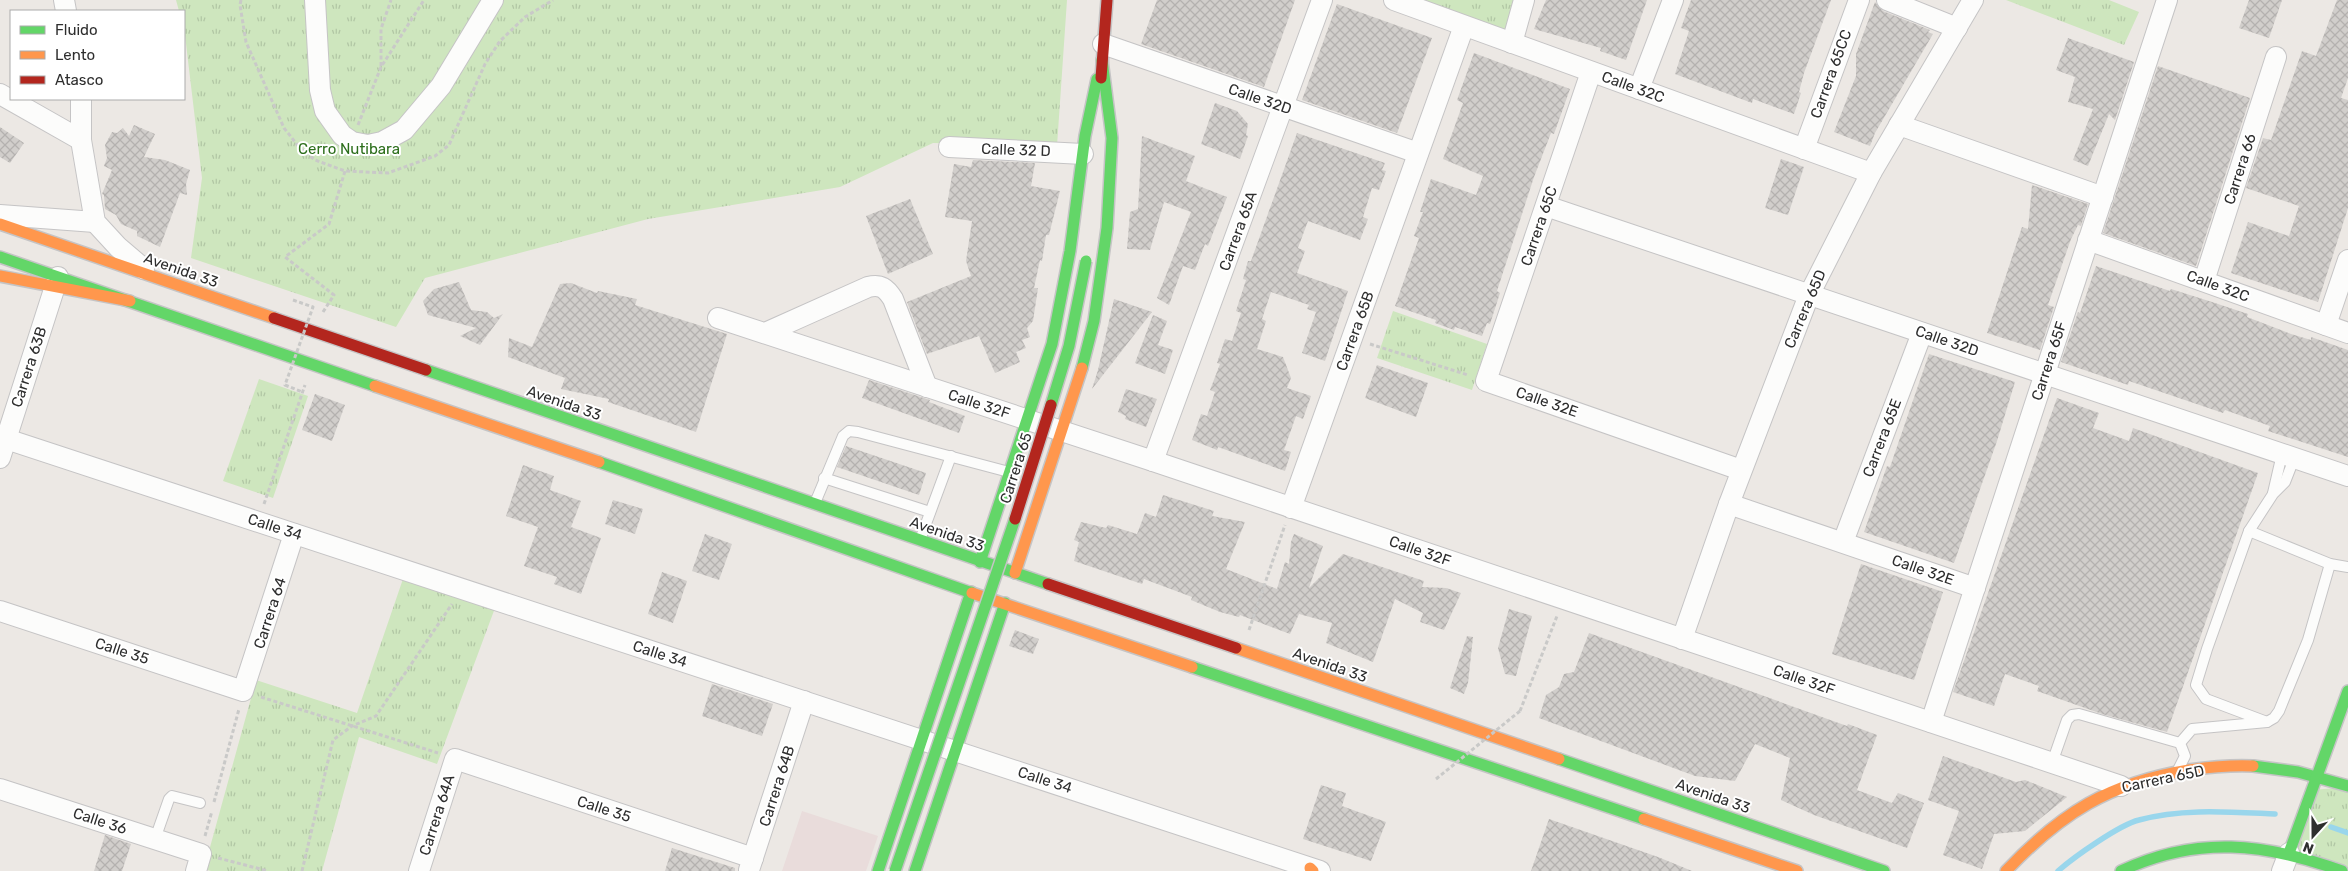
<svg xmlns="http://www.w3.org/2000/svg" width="2348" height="871" font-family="Rubik,sans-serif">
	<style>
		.medical { fill: #e9dcdb }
		.grass { fill: url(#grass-tufts) }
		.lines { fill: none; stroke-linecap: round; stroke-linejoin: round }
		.stream { stroke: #99d6ec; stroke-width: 5.5 }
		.building { fill: url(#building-cross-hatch) }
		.lane-casing { stroke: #c5c4c5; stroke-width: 12 }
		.street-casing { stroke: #c5c4c5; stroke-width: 22 }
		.fast-casing { stroke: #c5c4c5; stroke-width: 14 }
		.slow-casing { stroke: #c5c4c5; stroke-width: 14 }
		.jam-casing { stroke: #c5c4c5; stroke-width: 14 }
		.path { stroke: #c9c9c8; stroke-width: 3; stroke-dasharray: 4 2.5; stroke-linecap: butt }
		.lane { stroke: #fcfcfb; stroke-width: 10 }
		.street { stroke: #fcfcfb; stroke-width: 20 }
		.fast { stroke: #63d668; stroke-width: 11 }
		.slow { stroke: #ff974d; stroke-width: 11 }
		.jam { stroke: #b3261e; stroke-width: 11 }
		.fast-bridge-casing { stroke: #c5c4c5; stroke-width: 14; stroke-linecap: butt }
		.jam-bridge-casing { stroke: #c5c4c5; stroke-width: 14; stroke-linecap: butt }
		.path-bridge { stroke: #c9c9c8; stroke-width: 3; stroke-dasharray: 4 2.5; stroke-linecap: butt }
		.fast-bridge { stroke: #63d668; stroke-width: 11 }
		.jam-bridge { stroke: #b3261e; stroke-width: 11 }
		.labels { text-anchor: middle; stroke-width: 4; stroke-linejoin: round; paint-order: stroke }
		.street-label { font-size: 15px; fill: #2e2e2e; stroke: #fff }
		.park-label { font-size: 15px; fill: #2c6e1b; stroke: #fff }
	</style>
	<defs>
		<pattern id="grass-tufts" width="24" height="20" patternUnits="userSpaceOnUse" patternTransform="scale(1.25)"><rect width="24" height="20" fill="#cee6be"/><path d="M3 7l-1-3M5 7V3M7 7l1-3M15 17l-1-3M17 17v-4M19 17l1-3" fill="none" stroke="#b1c6a4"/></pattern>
		<pattern id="building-cross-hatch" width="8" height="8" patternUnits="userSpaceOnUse" patternTransform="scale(1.25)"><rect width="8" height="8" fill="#d1cecb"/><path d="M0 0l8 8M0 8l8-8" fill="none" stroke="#b4b1af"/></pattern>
	</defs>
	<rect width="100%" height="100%" fill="#ece8e4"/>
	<polygon class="medical" points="802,811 878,836 866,871 782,871"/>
	<g class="grass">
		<polygon points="176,0 1067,0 1057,146 933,143 840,187 648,219 425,278 396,327 191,258 202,178 184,27 184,11 179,11"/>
		<polygon points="1417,0 1518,0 1508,33"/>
		<polygon points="2006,0 2109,0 2139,12 2124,45"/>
		<polygon points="1393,311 1487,344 1472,390 1377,358"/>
		<polygon points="259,379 308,396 273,498 223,481"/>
		<polygon points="404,576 495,608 437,764 359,737 322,871 211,871 204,869 256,680 357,713"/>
		<polygon points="2348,787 2348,871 2289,853 2312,790"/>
	</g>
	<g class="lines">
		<g class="stream">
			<polyline points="2331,827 2348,833"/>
			<path d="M2058,871C2074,857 2119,825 2139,820C2182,808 2230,812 2275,814"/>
		</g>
	</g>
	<g class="building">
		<polygon points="1157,0 1295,0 1264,87 1141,44"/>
		<polygon points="1546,0 1647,0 1626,60 1600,51 1601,48 1534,29"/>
		<polygon points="1691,0 1831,0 1804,73 1799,92 1801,93 1794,114 1753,99 1752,103 1675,74 1689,31 1681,28"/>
		<polygon points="2249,0 2282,0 2269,38 2239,28"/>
		<polygon points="2337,0 2348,0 2348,78 2341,98 2348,100 2348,208 2318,302 2231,273 2248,222 2289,236 2299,206 2246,188 2263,138 2271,140 2302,51 2316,56"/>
		<polygon points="1875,2 1883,11 1930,30 1928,32 1933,34 1875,133 1870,146 1834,132 1856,76 1856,54"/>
		<polygon points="1337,4 1432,38 1397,133 1302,100"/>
		<polygon points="2068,38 2134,62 2115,120 2109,114 2088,166 2073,160 2093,109 2068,102 2075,77 2056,70"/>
		<polygon points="1474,53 1570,89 1554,134 1551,133 1534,177 1497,291 1500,293 1490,324 1487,323 1482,336 1455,327 1454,330 1435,323 1436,320 1395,306 1419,238 1414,236 1423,212 1420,212 1431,179 1476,195 1483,176 1443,159 1463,103 1457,100"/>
		<polygon points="2158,66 2250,98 2196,266 2103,233"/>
		<polygon points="1215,103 1237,111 1248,124 1246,135 1248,136 1240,159 1201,144"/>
		<polygon points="134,125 155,134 144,157 165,160 190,170 186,184 187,195 180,193 160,247 137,236 137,231 121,224 116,215 105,209 104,195 102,194 112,170 104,166 107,158 105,145 112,132 117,133 123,128 129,136"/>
		<polygon points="0,127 24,143 10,163 0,157"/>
		<polygon points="1297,133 1385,163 1382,170 1386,171 1379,190 1372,188 1363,217 1368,219 1360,240 1308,221 1298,248 1305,251 1297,273 1348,291 1325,361 1302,353 1316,312 1307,309 1309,305 1271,292 1262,319 1266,321 1257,349 1283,357 1291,378 1287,388 1311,396 1303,419 1296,416 1284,450 1291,452 1285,471 1218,447 1217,450 1192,440 1201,414 1207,416 1215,392 1210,390 1220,364 1217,363 1225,339 1232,341 1241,313 1236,311 1246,280 1243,279 1248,261 1251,261"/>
		<polygon points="1142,136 1195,156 1186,181 1227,197 1208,246 1205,244 1195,270 1183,266 1169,305 1157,298 1191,212 1164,202 1150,250 1127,249 1130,212 1138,209"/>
		<polygon points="1781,159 1804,167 1788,215 1765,208"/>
		<polygon points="973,160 1035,163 1031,186 1060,191 1049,235 1046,235 1042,261 1040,260 1034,288 1038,288 1033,321 1027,328 1030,337 1022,340 1026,348 1016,352 1020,362 995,373 979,336 927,354 907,302 971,276 966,261 972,221 945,217 954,164 971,167"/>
		<polygon points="2032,185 2088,204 2081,226 2078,225 2071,239 2048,305 2054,307 2040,350 1987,333 2022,227 2028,229"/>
		<polygon points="910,199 933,254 888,274 866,216"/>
		<polygon points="2096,266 2170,291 2171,289 2212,302 2248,314 2247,317 2291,334 2311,340 2311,337 2348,350 2348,457 2268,431 2270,426 2225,410 2223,413 2129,381 2128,385 2061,362 2078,312 2080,313"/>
		<polygon points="459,282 471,310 487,312 494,318 503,314 480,345 460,336 476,328 428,315 423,301 434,289"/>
		<polygon points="571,283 597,293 598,291 637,299 635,305 727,334 696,432 608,402 609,399 561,389 565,378 508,357 509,338 532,347 560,284"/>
		<polygon points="1114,299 1152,312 1092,389 1098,370"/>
		<polygon points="1153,315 1167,321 1158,345 1173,350 1165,374 1135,363"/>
		<polygon points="1929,354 2015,382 1997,441 1954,563 1864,532 1887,466 1890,467"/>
		<polygon points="1377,365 1428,383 1416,417 1365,398"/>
		<polygon points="869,380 930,400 929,402 965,416 959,433 862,398"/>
		<polygon points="1126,389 1157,399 1146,427 1125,419 1126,416 1118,412"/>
		<polygon points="315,394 345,405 332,441 302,430"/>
		<polygon points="2057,398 2099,413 2093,428 2129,441 2133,428 2258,473 2167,732 2102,714 2037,691 2039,686 2005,674 1994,706 1953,692"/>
		<polygon points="846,446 926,473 919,495 837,467"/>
		<polygon points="523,465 554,476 550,490 581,501 571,527 601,538 581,594 554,584 557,577 524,566 538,527 506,516"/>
		<polygon points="1163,495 1214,511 1212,516 1245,522 1226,569 1277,589 1285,562 1289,564 1291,542 1294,534 1323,546 1309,588 1343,554 1424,581 1422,587 1446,588 1461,593 1444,630 1420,622 1423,613 1395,599 1373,662 1326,643 1332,623 1299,614 1290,634 1240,615 1239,617 1220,612 1191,600 1192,597 1144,579 1142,584 1074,561 1079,542 1074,540 1081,522 1106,528 1108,525 1137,534 1145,513 1156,517"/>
		<polygon points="613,500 643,509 635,534 605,524"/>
		<polygon points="705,534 732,544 719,580 692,571"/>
		<polygon points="1861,564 1943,592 1914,680 1832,654"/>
		<polygon points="662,572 687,581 673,623 648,614"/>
		<polygon points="1509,609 1532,616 1516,676 1505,674 1498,648"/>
		<polygon points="1015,630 1039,639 1033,654 1009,646"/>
		<polygon points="1589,633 1847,726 1848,724 1877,735 1857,790 1892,803 1898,793 1924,803 1907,848 1814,815 1781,800 1790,758 1755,744 1735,781 1695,776 1539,718 1546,695 1559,687 1564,674 1574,672"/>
		<polygon points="1467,636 1473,637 1468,683 1464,694 1450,688"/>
		<polygon points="712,684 773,704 762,736 702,716"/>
		<polygon points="1943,756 2016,782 2025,780 2067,797 2025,831 1994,834 1982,869 1943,855 1959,811 1928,800"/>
		<polygon points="1321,785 1346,793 1342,806 1386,822 1371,861 1303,839"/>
		<polygon points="1549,819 1658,857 1692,871 1531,871"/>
		<polygon points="105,835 131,844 122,871 94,871"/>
		<polygon points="672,848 735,868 735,871 665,871"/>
	</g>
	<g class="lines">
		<defs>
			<g id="lane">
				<polyline points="824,478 930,512"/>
				<polyline points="2273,493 2282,454"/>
				<polyline points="815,503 843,436 849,431 858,432 1009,472"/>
				<polyline points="2249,531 2330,564 2348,567"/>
				<polyline points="920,540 951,456"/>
				<polyline points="2267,722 2206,699 2196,685 2207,649 2249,531 2273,494 2285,482 2294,459"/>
				<polyline points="2052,763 2067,720 2072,715 2079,714 2180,743"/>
				<polyline points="2179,768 2185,756 2180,743 2192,729 2267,722 2274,718 2279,711 2308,640 2330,564"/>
				<polyline points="155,839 169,799 172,796 200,803"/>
			</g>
			<g id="street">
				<polyline points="64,0 66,11"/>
				<polyline points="315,0 320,90 325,111 342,135 352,142 368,145 382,142 404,130 441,86 493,0"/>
				<polyline points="1394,0 1871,173"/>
				<polyline points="1887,0 1957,28"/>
				<polyline points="1512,43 1524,0"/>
				<polyline points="1103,44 1418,153"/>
				<polyline points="1591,72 1486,381 1741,470"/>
				<polyline points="1639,89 1673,0"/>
				<polyline points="0,94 81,140"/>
				<polyline points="81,99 81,140 95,222 118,247 144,269"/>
				<polyline points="1899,125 2103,197"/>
				<polyline points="949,147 1083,154"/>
				<polyline points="1804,149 1859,0"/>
				<polyline points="1546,206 2348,476"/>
				<polyline points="0,215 95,222"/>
				<polyline points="2088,240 2348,333"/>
				<polyline points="2204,281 2276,57"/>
				<polyline points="718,318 1153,461 2121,786"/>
				<polyline points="2326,325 2348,260"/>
				<path d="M765,333L868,287C881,284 886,288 893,299L927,387"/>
				<polyline points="0,437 1320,871"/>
				<polyline points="0,458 58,277"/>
				<polyline points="1153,461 1322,0"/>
				<polyline points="1729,504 1975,588"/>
				<polyline points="1291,508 1464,26"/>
				<polyline points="1843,542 1922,333"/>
				<polyline points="0,611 243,691 294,534"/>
				<polyline points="1682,639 1729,504 1809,295 1871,173 1973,0"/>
				<polyline points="1931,722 2167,0"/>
				<polyline points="0,789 201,854 196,871"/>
				<polyline points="749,870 804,701"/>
				<polyline points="419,871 455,759 753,858"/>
				<polyline points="2282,871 2289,853"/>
			</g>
			<g id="fast">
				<polyline points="0,257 375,386"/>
				<polyline points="1082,368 1094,321 1107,228 1112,138 1102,60"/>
				<polyline points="426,370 1048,584"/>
				<polyline points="599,462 972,593"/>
				<polyline points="980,562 1052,344 1070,251 1085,136 1097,79"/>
				<polyline points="1192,667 1644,819"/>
				<polyline points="1559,759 1884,871"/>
				<polyline points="2253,766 2298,772 2348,786"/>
				<polyline points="2289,853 2348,691"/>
				<polyline points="878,871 971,592"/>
				<polyline points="915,871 1005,603"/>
				<path d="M2121,871C2197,835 2265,843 2342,871"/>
			</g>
			<g id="slow">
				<polyline points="0,224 274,318"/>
				<polyline points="0,276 130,301"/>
				<polyline points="375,386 599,462"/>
				<polyline points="1015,573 1082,368"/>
				<polyline points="972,593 1192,667"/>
				<polyline points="1236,648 1559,759"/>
				<polyline points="1644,819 1797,871"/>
				<polyline points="1310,868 1313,871"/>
				<path d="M2006,871C2061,813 2109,783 2189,770C2210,767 2232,765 2253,766"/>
			</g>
			<g id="jam">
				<polyline points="1101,78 1107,0"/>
				<polyline points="274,318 426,370"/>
				<polyline points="1048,584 1236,648"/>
			</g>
		</defs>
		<use href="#lane" class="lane-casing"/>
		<use href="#street" class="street-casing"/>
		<use href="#fast" class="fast-casing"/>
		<use href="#slow" class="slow-casing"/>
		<use href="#jam" class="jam-casing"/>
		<g class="path">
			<polyline points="241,0 240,5 246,42 284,128 299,147 315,160 345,171 388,173 435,156 449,145 485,64 500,41 525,17 553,0"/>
			<polyline points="381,66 381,29 391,0"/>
			<polyline points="358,125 381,67 424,0"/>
			<polyline points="323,312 334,295 285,257 329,224 345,171"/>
			<polyline points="1370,344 1468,375"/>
			<polyline points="264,504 305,385"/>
			<polyline points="1249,630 1285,525"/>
			<polyline points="261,697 438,753"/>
			<polyline points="1520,711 1557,616"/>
			<polyline points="214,802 239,709"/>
			<polyline points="205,836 212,811"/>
			<polyline points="218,858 268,871"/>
			<polyline points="302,871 333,740 352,726 376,716 452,604"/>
		</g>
		<use href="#lane" class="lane"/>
		<use href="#street" class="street"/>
		<use href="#fast" class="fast"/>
		<use href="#slow" class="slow"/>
		<use href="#jam" class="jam"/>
		<defs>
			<g id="fast-bridge">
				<polyline points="1051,405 1069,346 1086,261"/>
				<polyline points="895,871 1015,519"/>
			</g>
			<polyline id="jam-bridge" points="1015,519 1051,405"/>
		</defs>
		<use href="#fast-bridge" class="fast-bridge-casing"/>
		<use href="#jam-bridge" class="jam-bridge-casing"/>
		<g class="path-bridge">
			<polyline points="293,300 313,307 285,385 302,392"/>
			<polyline points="1436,779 1520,711"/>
		</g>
		<use href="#fast-bridge" class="fast-bridge"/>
		<use href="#jam-bridge" class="jam-bridge"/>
	</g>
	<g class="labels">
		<g class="street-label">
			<text transform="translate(1831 74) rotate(-70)" y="5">Carrera 65CC</text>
			<text transform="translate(1633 87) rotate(20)" y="5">Calle 32C</text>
			<text transform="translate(1260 99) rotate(19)" y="5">Calle 32D</text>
			<text transform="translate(1016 150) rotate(2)" y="5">Calle 32 D</text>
			<text transform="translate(2240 169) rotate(-72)" y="5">Carrera 66</text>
			<text transform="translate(1539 226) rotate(-71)" y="5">Carrera 65C</text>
			<text transform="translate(1238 231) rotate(-70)" y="5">Carrera 65A</text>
			<text transform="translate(181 270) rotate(19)" y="5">Avenida 33</text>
			<text transform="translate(2218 286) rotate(20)" y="5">Calle 32C</text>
			<text transform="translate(1805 309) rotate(-67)" y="5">Carrera 65D</text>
			<text transform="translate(1355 331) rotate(-70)" y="5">Carrera 65B</text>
			<text transform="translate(1947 341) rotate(19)" y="5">Calle 32D</text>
			<text transform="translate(2049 361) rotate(-72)" y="5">Carrera 65F</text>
			<text transform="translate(29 367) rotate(-72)" y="5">Carrera 63B</text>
			<text transform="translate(1547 402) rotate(19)" y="5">Calle 32E</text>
			<text transform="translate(564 403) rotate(19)" y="5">Avenida 33</text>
			<text transform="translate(979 404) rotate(18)" y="5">Calle 32F</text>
			<text transform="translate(1882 438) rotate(-69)" y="5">Carrera 65E</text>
			<text transform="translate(1016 468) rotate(-72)" y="5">Carrera 65</text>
			<text transform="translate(275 527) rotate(18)" y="5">Calle 34</text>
			<text transform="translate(947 534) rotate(19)" y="5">Avenida 33</text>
			<text transform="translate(1420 551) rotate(19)" y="5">Calle 32F</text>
			<text transform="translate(1923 570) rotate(19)" y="5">Calle 32E</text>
			<text transform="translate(270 613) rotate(-72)" y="5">Carrera 64</text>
			<text transform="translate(122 651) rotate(18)" y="5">Calle 35</text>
			<text transform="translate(660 654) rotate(18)" y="5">Calle 34</text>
			<text transform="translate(1330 665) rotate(19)" y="5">Avenida 33</text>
			<text transform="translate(1804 680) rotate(19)" y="5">Calle 32F</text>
			<text transform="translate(2163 779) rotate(-12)" y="5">Carrera 65D</text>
			<text transform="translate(1045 780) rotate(18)" y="5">Calle 34</text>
			<text transform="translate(777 786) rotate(-72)" y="5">Carrera 64B</text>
			<text transform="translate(1713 796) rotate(19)" y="5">Avenida 33</text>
			<text transform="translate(604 809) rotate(18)" y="5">Calle 35</text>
			<text transform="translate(437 815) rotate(-72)" y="5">Carrera 64A</text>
			<text transform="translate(100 821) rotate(18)" y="5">Calle 36</text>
		</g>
		<g class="park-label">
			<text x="349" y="154">Cerro Nutibara</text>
		</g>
	</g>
	<rect x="10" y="10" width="175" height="90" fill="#ffffff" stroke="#ababab"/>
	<rect x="20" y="26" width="25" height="8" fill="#63d668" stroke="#ababab"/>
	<text x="55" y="35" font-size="15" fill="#2e2e2e">Fluido</text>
	<rect x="20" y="51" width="25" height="8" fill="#ff974d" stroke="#ababab"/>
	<text x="55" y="60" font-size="15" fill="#2e2e2e">Lento</text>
	<rect x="20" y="76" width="25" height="8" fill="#b3261e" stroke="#ababab"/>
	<text x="55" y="85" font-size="15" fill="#2e2e2e">Atasco</text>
	<g transform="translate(2313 836) rotate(201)" stroke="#ffffff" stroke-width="4" paint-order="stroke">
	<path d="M0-4L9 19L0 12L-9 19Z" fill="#2e2e2e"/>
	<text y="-8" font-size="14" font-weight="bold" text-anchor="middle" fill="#2e2e2e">N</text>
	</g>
</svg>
